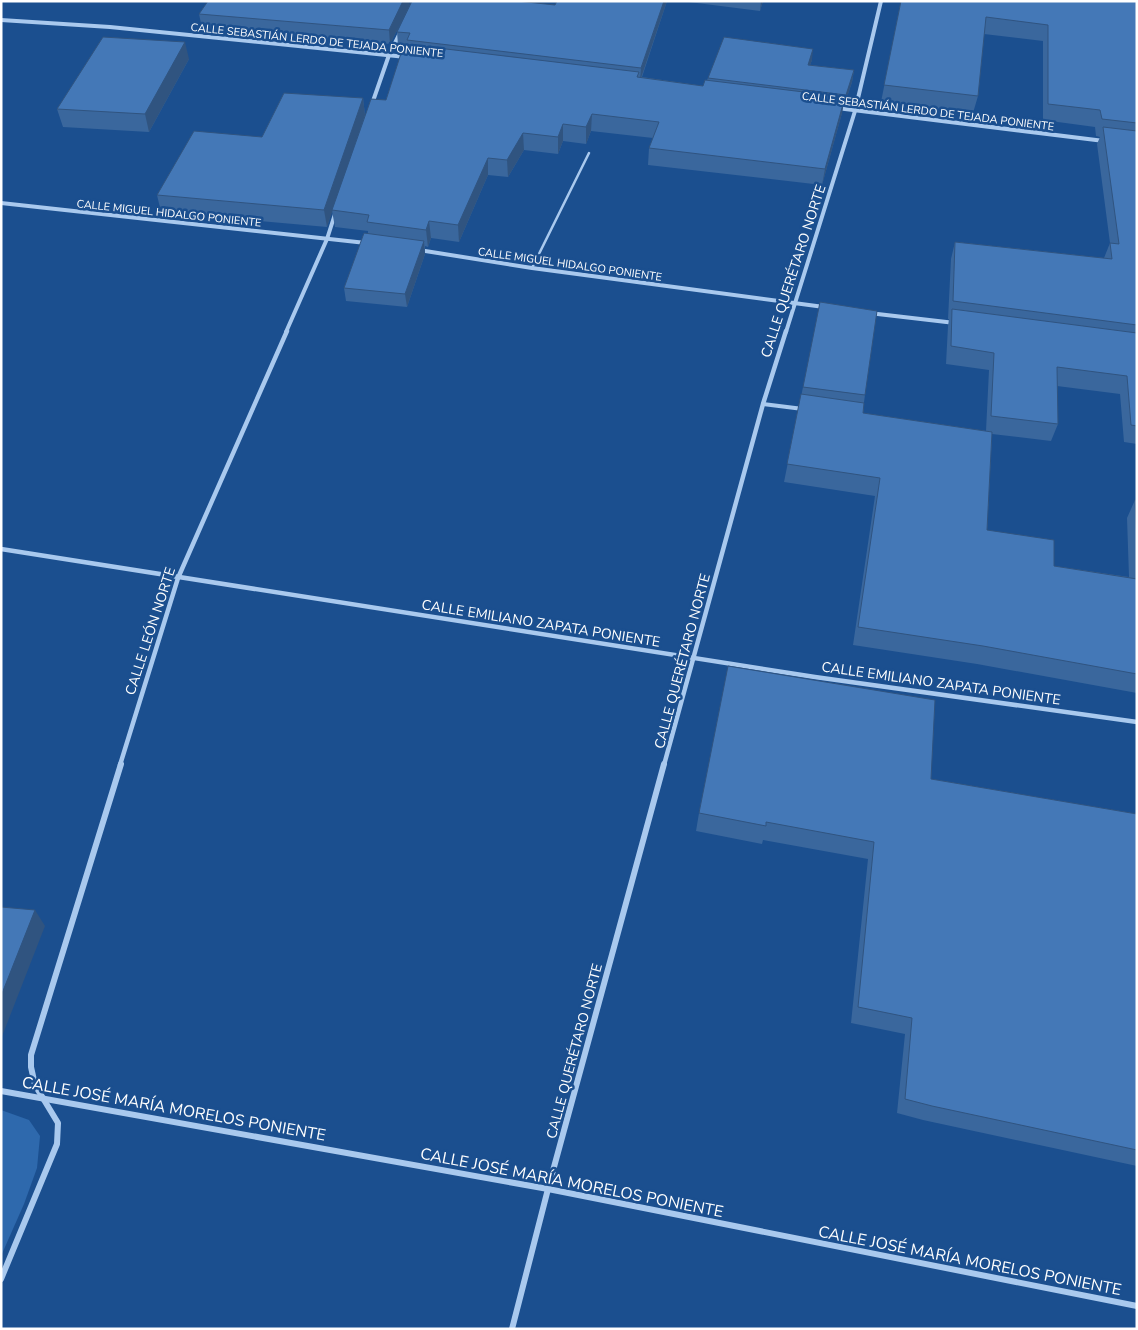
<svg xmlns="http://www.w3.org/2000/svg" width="1138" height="1330" font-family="'Nunito Sans',sans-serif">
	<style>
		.green { fill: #2e69ad }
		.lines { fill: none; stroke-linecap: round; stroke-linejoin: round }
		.service-far1 { stroke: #a9c9ee; stroke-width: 2.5 }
		.service { stroke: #a9c9ee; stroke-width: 4 }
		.minor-far2 { stroke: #a9c9ee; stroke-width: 4 }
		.minor-far1 { stroke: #a9c9ee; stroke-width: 4.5 }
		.minor { stroke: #a9c9ee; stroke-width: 6 }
		.wall { fill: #3a679d }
		.shaded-wall { fill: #305480 }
		.building { fill: #4478b7; stroke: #305480 }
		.labels { text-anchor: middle; stroke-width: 5; stroke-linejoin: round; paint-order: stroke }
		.far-street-label { font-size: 11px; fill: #fff; stroke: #1b4f8f }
		.street-label { font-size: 14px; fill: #fff; stroke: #1b4f8f }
		.near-street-label { font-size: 16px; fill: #fff; stroke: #1b4f8f }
	</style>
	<rect width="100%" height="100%" fill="#1b4f8f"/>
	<polygon class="green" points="1,1110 29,1120 40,1136 37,1168 24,1204 1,1256"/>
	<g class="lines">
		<polyline class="service-far1" points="532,268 589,153"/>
		<polyline class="service" points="763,404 803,409"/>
		<g class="minor-far2">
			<polyline points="1,20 110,27 406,57"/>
			<polyline points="372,104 389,55 400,33"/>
			<polyline points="837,108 1104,141"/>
			<polyline points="1,203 366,243"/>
			<polyline points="419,250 532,268 824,307"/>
			<polyline points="869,313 955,323"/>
			<polyline points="286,332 327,239 335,214"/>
			<polyline points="786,332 855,111 881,1"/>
		</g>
		<g class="minor-far1">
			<polyline points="1,549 815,677 1137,722"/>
			<polyline points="120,765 178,578 287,331"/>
			<polyline points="664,765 763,404 786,331"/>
		</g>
		<g class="minor">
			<polyline points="1,1091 548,1189 1137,1306"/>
			<polyline points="1,1279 57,1144 58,1123 35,1085 31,1067 31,1055 121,764"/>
			<polyline points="512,1329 548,1189 664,764"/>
		</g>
	</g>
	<g class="wall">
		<polygon points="667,1 642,77 703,86 707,80 708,78 812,60 810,65 854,70 852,82 844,106 843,106 842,113 822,185 648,165 649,148 653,138 591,131 586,144 563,141 558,154 524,150 508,177 488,175 459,242 431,238 428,247 425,246 425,254 407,307 346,301 344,288 368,234 368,231 335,227 332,211 327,227 161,212 157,195 262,137 363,98 365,115 386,100 404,46 398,45 397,32 555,5"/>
		<polygon points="681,1 763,1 760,11"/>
		<polygon points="901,1 1137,1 1137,444 1124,442 1120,394 1057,386 1058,424 1051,441 992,434 987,530 1054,566 1129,577 1127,518 1135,500 1137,500 1137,693 977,664 853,645 875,496 784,482 803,387 865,395 864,402 863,413 986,431 989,370 946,364 948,326 949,319 948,319 951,259 955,242 1104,258 1110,243 1097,144 1100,137 1096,136 1095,127 1043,120 1043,41 984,34 978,96 973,113 881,102"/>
		<polygon points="410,5 390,44 202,28 199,14"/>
		<polygon points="189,59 149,132 63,127 57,109"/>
		<polygon points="931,779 1137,814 1137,1166 923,1120 897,1113 905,1034 851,1023 868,859 763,840 762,844 696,831 699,813"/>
	</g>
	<g class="shaded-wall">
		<polygon points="403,1 409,1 410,5 390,44 389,30"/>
		<polygon points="664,1 667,1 640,81 641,68"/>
		<polygon points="761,1 763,1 760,11"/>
		<polygon points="185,42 189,59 149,132 145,114"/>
		<polygon points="813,49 812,60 806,76 808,65"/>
		<polygon points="854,70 852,82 844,106 846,95"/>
		<polygon points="845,97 842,113 822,185 825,169"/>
		<polygon points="363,98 365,115 327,227 324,210"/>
		<polygon points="592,114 591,131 586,144 586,127"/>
		<polygon points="563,124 563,141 558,154 558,137"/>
		<polygon points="523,133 524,150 508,177 507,160"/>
		<polygon points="488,158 488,175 459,242 458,225"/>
		<polygon points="429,221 431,238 428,247 426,230"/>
		<polygon points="424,241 425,254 407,307 405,294"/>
		<polygon points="35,910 45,926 1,1039 1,996"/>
	</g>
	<g class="building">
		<polygon points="208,1 403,1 389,30 199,14"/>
		<polygon points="412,1 517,1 555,5 557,1 664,1 641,68 407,40 410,33 397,32"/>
		<polygon points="901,1 1137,1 1137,123 1102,119 1100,110 1048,104 1048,25 986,17 978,96 884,85"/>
		<polygon points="103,37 185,42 145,114 57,109"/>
		<polygon points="724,37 813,49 808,65 854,70 846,95 708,78"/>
		<polygon points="404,44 639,72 637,77 703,86 705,80 845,97 825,169 649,148 659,122 592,114 586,127 563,124 558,137 523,133 507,160 488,158 458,225 429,221 426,230 367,222 369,215 332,210 371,99 386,100"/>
		<polygon points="284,93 363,98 324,210 157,195 194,131 262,137"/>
		<polygon points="1103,127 1137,131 1137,325 953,301 955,242 1112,259 1110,243 1119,244"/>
		<polygon points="364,233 424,241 405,294 344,288"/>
		<polygon points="820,302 877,311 865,395 803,387"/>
		<polygon points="952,309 1137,333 1137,426 1131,425 1127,376 1057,367 1058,424 991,416 994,353 951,346"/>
		<polygon points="801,394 864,403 863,413 992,432 987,530 1054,540 1054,566 1137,579 1137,674 983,646 858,627 880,478 787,464"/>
		<polygon points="1135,500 1137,500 1137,541"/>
		<polygon points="728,666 935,700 931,779 1137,814 1137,1150 932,1106 905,1099 912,1018 858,1007 874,842 766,822 766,826 699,813"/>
		<polygon points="1,907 35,910 1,996"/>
	</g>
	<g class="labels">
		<g class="far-street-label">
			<text transform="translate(317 40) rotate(6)" y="4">CALLE SEBASTIÁN LERDO DE TEJADA PONIENTE</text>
			<text transform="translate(928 111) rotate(7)" y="4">CALLE SEBASTIÁN LERDO DE TEJADA PONIENTE</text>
			<text transform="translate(169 213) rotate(6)" y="4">CALLE MIGUEL HIDALGO PONIENTE</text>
			<text transform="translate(570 264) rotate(8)" y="4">CALLE MIGUEL HIDALGO PONIENTE</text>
		</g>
		<g class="street-label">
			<text transform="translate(793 271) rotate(-72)" y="5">CALLE QUERÉTARO NORTE</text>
			<text transform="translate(541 623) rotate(9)" y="5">CALLE EMILIANO ZAPATA PONIENTE</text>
			<text transform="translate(150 631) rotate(-72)" y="5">CALLE LEÓN NORTE</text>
			<text transform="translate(682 661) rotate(-75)" y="5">CALLE QUERÉTARO NORTE</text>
			<text transform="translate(941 683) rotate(8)" y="5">CALLE EMILIANO ZAPATA PONIENTE</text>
			<text transform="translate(574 1051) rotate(-75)" y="5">CALLE QUERÉTARO NORTE</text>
		</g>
		<g class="near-street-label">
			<text transform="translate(174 1108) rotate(10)" y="6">CALLE JOSÉ MARÍA MORELOS PONIENTE</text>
			<text transform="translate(572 1182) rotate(11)" y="6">CALLE JOSÉ MARÍA MORELOS PONIENTE</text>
			<text transform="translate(970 1260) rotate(11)" y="6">CALLE JOSÉ MARÍA MORELOS PONIENTE</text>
		</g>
	</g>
	<rect width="1138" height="1330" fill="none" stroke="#ffffff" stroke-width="5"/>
</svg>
